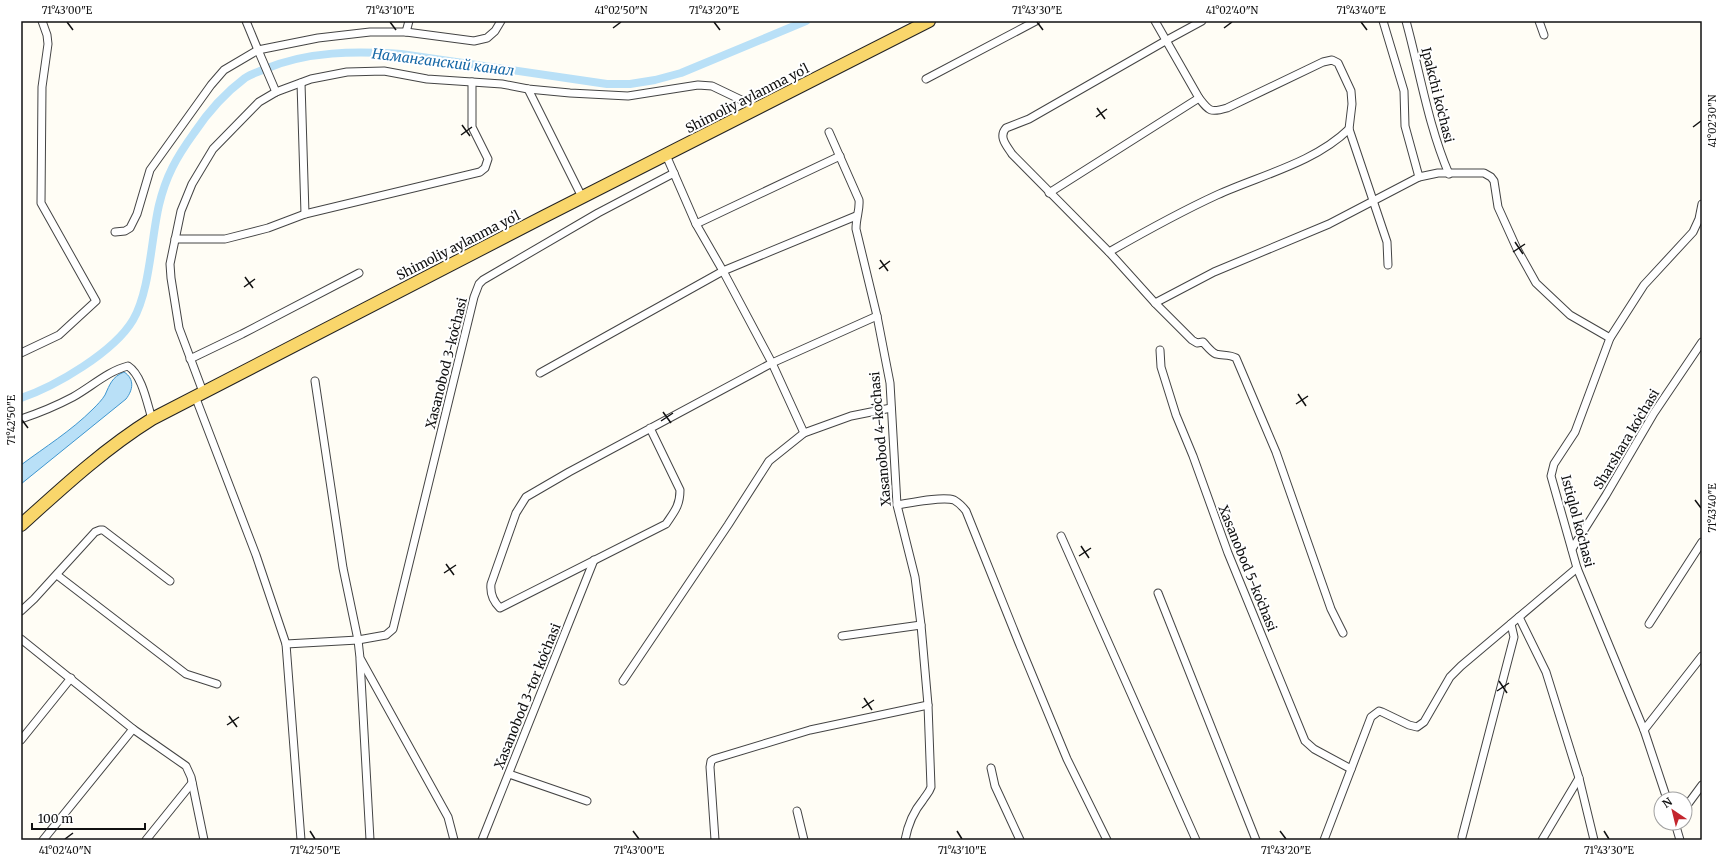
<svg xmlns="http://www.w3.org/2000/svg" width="1723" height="861" font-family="Merriweather,serif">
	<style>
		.water { fill: #b9e0f7; stroke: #3f96cf }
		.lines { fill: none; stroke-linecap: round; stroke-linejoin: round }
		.canal { stroke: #b9e0f7; stroke-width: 8 }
		.street-casing { stroke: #444; stroke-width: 9 }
		.primary-casing { stroke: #222; stroke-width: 14 }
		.street { stroke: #fff; stroke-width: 7 }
		.primary { stroke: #f9d66b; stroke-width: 12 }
		.ticks { fill: none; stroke: #111; stroke-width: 1.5 }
		.labels { text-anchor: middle; stroke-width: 4; stroke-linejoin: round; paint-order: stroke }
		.street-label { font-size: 13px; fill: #111; stroke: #fff }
		.water-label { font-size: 14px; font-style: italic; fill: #1768a6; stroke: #fff }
		.neatline { fill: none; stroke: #111; stroke-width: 1.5 }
		.ticks-label { font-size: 10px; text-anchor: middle; fill: #111 }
	</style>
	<rect width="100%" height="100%" fill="#fffdf5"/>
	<path class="water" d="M124,372C135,379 133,390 126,399L21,484V465C45,447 71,431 93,409C97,405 102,400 105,395C110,384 112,377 124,372Z"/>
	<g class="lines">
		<path class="canal" d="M21,398C56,386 114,352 133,320C150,291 151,239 159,205C166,176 176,158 194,133C208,112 225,93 245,78C251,74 258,72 265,69C308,51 355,51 401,54L607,84H630L655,80L681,73L806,21"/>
		<defs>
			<g id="street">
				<polyline points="246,21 258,50 318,38 370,32 406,32 474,41 487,38 495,31 501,21"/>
				<path d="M1202,21L1167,40L1029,119L1006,128C998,137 1007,146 1012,154L1109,252L1155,303L1192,340L1197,343L1203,342C1207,346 1211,352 1216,354C1223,356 1229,354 1236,358L1276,452L1331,609L1343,633"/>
				<polyline points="1383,21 1404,91 1405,126 1419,177 1438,173 1484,173 1491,177 1494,181 1498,207 1517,249 1536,283 1570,315 1610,338"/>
				<path d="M1406,21C1420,72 1428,125 1449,174"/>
				<polyline points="1539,21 1544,35"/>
				<polyline points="406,32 409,21"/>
				<polyline points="926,79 1036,21"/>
				<polyline points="301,83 305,214"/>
				<polyline points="528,89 582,197"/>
				<path d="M1199,98C1209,111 1210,113 1227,108L1323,62L1332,60L1338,63L1351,91L1352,104L1349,129L1387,242L1388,265"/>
				<path d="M829,132L859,200C860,210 856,217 856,229L877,316L890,383L897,505L915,577L921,625L928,705L931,787C929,793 926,795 923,800C913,812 908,824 905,840"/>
				<polyline points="666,155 696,224 840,156"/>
				<polyline points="1049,193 1199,98 1155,21"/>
				<polyline points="696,224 723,271 772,363 804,433 851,416 891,408"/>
				<polyline points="115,232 125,231 130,228 137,214 150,170 211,85 224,70 258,50 276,92"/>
				<polyline points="175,239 225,239 268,228 305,214 480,172 485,168 488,159 472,127 472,82"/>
				<path d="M1109,252C1144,232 1180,212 1217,195C1261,175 1314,163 1349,129"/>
				<polyline points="1155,303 1214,272 1329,224 1419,177"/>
				<polyline points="1160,350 1161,367 1176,415 1193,456 1228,553 1305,741 1314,749 1351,769"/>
				<polyline points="21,353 59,335 96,301 41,203 42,87 48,44 47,35 42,21"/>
				<polyline points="190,359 242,334 359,273"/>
				<polyline points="540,373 723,271 856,216"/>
				<polyline points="315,381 343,568 358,640 360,658 448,817 454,840"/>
				<polyline points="203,392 179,328 171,278 170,264 181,211 192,184 213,149 259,102 276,92 311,79 347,72 384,71 427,79 502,84 528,89 570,93 628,96 698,85 712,86 758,108"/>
				<polyline points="195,396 256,555 286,644 301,840"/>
				<path d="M21,419C39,413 56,406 73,397C91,387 108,371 128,366C142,375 147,403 152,419"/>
				<path d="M650,428L680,490C680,506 674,512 666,524L500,608C493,601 490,593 491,584L516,513L526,497L569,472L772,363L877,316"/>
				<path d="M897,505C910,503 942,496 954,500C959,503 963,507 966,511L1019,643L1067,759L1107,840"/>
				<polyline points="1061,536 1196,840"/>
				<polyline points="1572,549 1606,495 1654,413 1702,342"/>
				<polyline points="1577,568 1519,617 1546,672 1579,778 1594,840"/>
				<polyline points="57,575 186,674 217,684"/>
				<polyline points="1158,593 1256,840"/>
				<polyline points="21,611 34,599 95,532 100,530 103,530 170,581"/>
				<polyline points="1649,624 1702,542"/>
				<polyline points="842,636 921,625"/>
				<polyline points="21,639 133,729 186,766 191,777 204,840"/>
				<polyline points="286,644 358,640 386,635 393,629 474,297 479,284 483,280 598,213 674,173"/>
				<polyline points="360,660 370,840"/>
				<polyline points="623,681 728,525 769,461 804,433"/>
				<polyline points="1644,730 1702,656"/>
				<polyline points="21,740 71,678"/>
				<polyline points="991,768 995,786 1020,840"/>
				<polyline points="509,774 587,801"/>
				<polyline points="1667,799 1644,730 1577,568 1551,476 1554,464 1575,432 1610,338 1644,285 1693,232 1699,219 1702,204"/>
				<polyline points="1685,808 1702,785"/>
				<polyline points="797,811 804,840"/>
				<polyline points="1675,823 1680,840"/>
				<polyline points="1462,837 1514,637 1511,624"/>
				<polyline points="43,840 133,729"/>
				<polyline points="146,840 192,783"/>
				<polyline points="482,840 594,560"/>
				<polyline points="715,840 710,767 711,761 714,759 810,730 928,705"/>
				<polyline points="1324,840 1371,717 1379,711 1382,712 1409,725 1417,727 1424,722 1450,677 1461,666 1519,617"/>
				<polyline points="1542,840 1579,778"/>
			</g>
			<path id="primary" d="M21,525C63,487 104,449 152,419L545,216L929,21"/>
		</defs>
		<use href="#street" class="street-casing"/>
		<use href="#primary" class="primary-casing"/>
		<use href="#street" class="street"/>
		<use href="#primary" class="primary"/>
	</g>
	<path class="ticks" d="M67,22L73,30M390,22L396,30M714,22L720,30M1037,22L1043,30M1361,22L1367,30M613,28L621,22M1224,28L1232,22M1097,108L1105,119M1096,117L1107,109M462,125L470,136M1693,127L1701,121M461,135L472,127M1515,242L1523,254M1513,252L1525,244M880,260L888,271M879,269L890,261M245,277L253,288M244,287L255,279M1298,394L1306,406M1296,404L1308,396M663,412L671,423M22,420L28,428M661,421L673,413M1695,500L1701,508M1081,546L1089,558M1079,556L1091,548M446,564L454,575M444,573L456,565M1499,681L1507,693M1497,691L1509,683M864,698L872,710M862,708L874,700M229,716L237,727M227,725L239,717M310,831L315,839M633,831L639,839M957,831L962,839M1280,831L1286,839M1604,831L1609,839M65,839L73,833"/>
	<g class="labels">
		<g class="street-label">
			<text transform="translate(1438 95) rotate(76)" y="5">Ipakchi koʻchasi</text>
			<text transform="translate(747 98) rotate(-27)" y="5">Shimoliy aylanma yoʻl</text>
			<text transform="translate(458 245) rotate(-27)" y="5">Shimoliy aylanma yoʻl</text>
			<text transform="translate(446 363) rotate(-76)" y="5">Xasanobod 3-koʻchasi</text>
			<text transform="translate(880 439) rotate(-95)" y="5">Xasanobod 4-koʻchasi</text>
			<text transform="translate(1626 439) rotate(-59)" y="5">Sharshara koʻchasi</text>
			<text transform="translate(1578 521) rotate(75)" y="5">Istiqlol koʻchasi</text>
			<text transform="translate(1248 568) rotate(68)" y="5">Xasanobod 5-koʻchasi</text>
			<text transform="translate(527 696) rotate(-68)" y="5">Xasanobod 3-tor koʻchasi</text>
		</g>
		<g class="water-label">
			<text transform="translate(443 62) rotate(7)" y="5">Наманганский канал</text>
		</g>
	</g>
	<rect width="1723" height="861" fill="none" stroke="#ffffff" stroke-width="44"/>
	<g transform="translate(1673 811) rotate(325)"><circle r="19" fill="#ffffff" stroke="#a0a0a0"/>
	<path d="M0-3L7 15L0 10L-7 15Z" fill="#c4262e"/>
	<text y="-6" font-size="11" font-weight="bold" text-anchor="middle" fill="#111111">N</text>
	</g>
	<path d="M32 823v6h113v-6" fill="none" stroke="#111111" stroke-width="2"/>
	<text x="38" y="823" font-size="12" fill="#111111" stroke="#ffffff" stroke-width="3" paint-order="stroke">100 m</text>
	<rect x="22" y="22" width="1679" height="817" class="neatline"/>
	<g class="ticks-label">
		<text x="67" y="14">71°43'00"E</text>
		<text x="390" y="14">71°43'10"E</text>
		<text x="621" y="14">41°02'50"N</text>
		<text x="714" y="14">71°43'20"E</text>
		<text x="1037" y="14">71°43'30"E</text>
		<text x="1232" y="14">41°02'40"N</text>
		<text x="1361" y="14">71°43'40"E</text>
		<text transform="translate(1712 121) rotate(-90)" y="4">41°02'30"N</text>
		<text transform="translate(11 420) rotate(-90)" y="4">71°42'50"E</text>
		<text transform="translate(1712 508) rotate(-90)" y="4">71°43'40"E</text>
		<text x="65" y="854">41°02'40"N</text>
		<text x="315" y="854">71°42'50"E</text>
		<text x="639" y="854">71°43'00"E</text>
		<text x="962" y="854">71°43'10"E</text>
		<text x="1286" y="854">71°43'20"E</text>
		<text x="1609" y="854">71°43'30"E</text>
	</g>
</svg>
